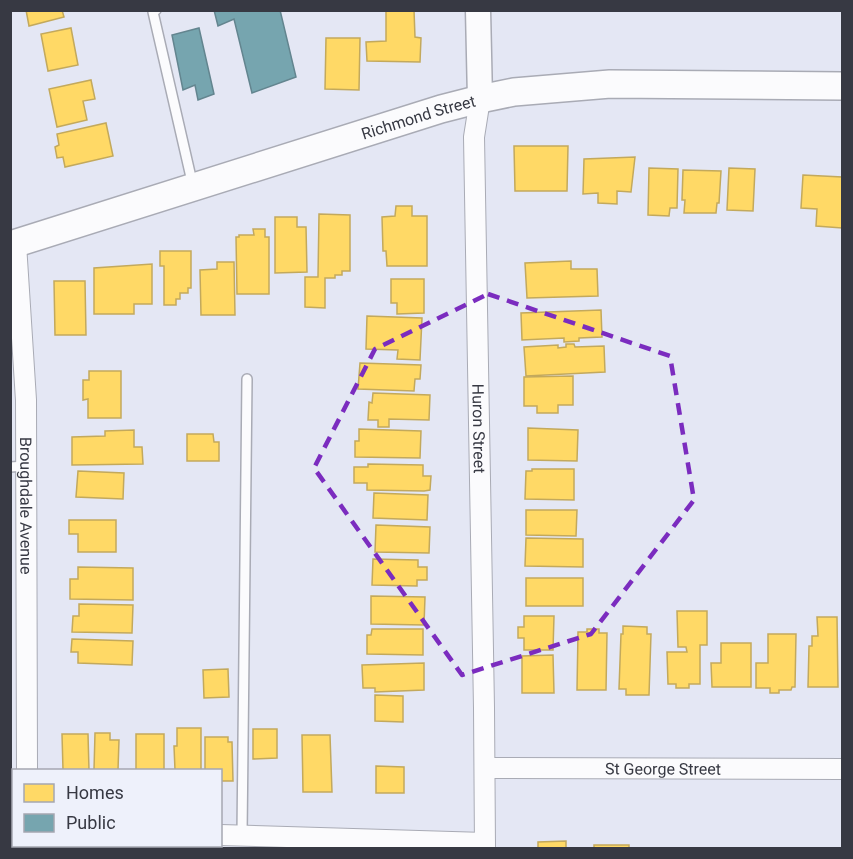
<svg xmlns="http://www.w3.org/2000/svg" width="853" height="859" font-family="Roboto,sans-serif">
	<style>
		.homes { fill: #ffd966; stroke: #c3a95c; stroke-width: 1.5 }
		.public { fill: #76a5af; stroke: #63858f; stroke-width: 1.5 }
		.lines { fill: none; stroke-linecap: round; stroke-linejoin: round }
		.service-casing { stroke: #a9abb5; stroke-width: 12 }
		.minor-casing { stroke: #a9abb5; stroke-width: 22 }
		.tertiary-casing { stroke: #a9abb5; stroke-width: 27 }
		.secondary-casing { stroke: #a9abb5; stroke-width: 30 }
		.service { stroke: #fbfbfd; stroke-width: 9 }
		.minor { stroke: #fbfbfd; stroke-width: 20 }
		.tertiary { stroke: #fbfbfd; stroke-width: 24 }
		.secondary { stroke: #fbfbfd; stroke-width: 27 }
		.marked { fill: none; stroke: #7b2cbf; stroke-width: 4.5; stroke-dasharray: 12 8; stroke-linejoin: round }
		.labels { text-anchor: middle; stroke-width: 6; stroke-linejoin: round; paint-order: stroke }
		.street-label { font-size: 16px; fill: #373943; stroke: #eef1fb }
	</style>
	<rect width="100%" height="100%" fill="#e4e7f4"/>
	<g class="homes">
		<polygon points="26,10 62,10 64,17 29,26"/>
		<polygon points="386,10 414,10 415,37 421,38 420,62 367,61 366,42 386,41"/>
		<polygon points="71,28 78,65 48,71 41,34"/>
		<polygon points="326,38 360,38 359,90 325,89"/>
		<polygon points="91,80 95,99 83,101 87,120 57,127 49,89"/>
		<polygon points="106,123 113,156 65,167 63,157 57,158 55,147 59,145 57,134"/>
		<polygon points="514,146 568,146 567,191 515,191"/>
		<polygon points="635,157 631,192 617,191 617,204 598,203 598,193 583,194 584,159"/>
		<polygon points="649,168 678,169 677,208 670,208 669,216 648,215"/>
		<polygon points="729,168 755,169 753,211 727,210"/>
		<polygon points="683,170 721,171 719,203 717,203 716,213 684,213 685,200 682,200"/>
		<polygon points="803,175 842,177 842,228 816,226 817,209 801,208"/>
		<polygon points="396,206 412,206 412,216 427,216 427,266 387,266 386,251 383,251 382,217 395,216"/>
		<polygon points="319,214 350,215 350,271 342,271 342,275 335,275 335,278 325,278 325,308 305,307 305,277 318,277"/>
		<polygon points="275,217 297,217 297,227 306,227 307,272 275,273"/>
		<polygon points="253,229 265,229 265,237 269,237 269,294 237,294 236,237 239,237 239,235 254,235"/>
		<polygon points="160,251 191,251 191,288 188,288 188,293 180,293 180,299 176,299 176,305 164,305 164,266 160,266"/>
		<polygon points="571,261 571,269 597,269 598,296 527,298 525,263"/>
		<polygon points="217,262 234,262 235,315 201,315 200,270 217,269"/>
		<polygon points="152,264 152,304 134,304 134,314 94,314 94,268"/>
		<polygon points="391,279 424,279 424,313 397,314 397,303 391,303"/>
		<polygon points="54,281 85,281 86,335 55,335"/>
		<polygon points="601,310 602,337 579,338 579,341 564,342 564,338 522,340 521,313"/>
		<polygon points="367,316 422,318 420,360 397,359 398,350 366,349"/>
		<polygon points="566,344 574,344 575,347 604,346 605,372 526,376 524,347 558,345 558,348 566,347"/>
		<polygon points="360,363 421,365 420,379 415,379 414,391 358,389"/>
		<polygon points="89,371 121,371 121,418 88,418 88,399 83,400 83,380 89,380"/>
		<polygon points="573,376 573,405 558,405 558,413 537,413 537,406 524,406 524,377"/>
		<polygon points="373,393 430,395 429,420 389,419 389,427 378,427 378,420 368,420 369,402 372,403"/>
		<polygon points="528,428 578,430 577,461 528,460"/>
		<polygon points="359,429 421,431 420,458 355,457 355,441 359,441"/>
		<polygon points="134,430 134,447 142,447 143,464 72,465 72,437 105,436 105,431"/>
		<polygon points="187,434 213,434 214,442 219,442 219,461 187,461"/>
		<polygon points="368,464 423,465 423,476 431,476 430,490 424,491 367,490 367,483 354,483 354,467 368,467"/>
		<polygon points="532,469 574,469 574,500 525,499 526,471 532,471"/>
		<polygon points="78,471 124,473 123,499 76,497"/>
		<polygon points="374,493 428,495 427,520 373,518"/>
		<polygon points="526,510 577,510 576,536 526,535"/>
		<polygon points="69,520 116,520 116,552 78,552 78,534 69,534"/>
		<polygon points="376,525 430,527 429,553 375,552"/>
		<polygon points="526,538 583,539 583,567 525,566"/>
		<polygon points="373,559 418,560 418,567 427,567 427,580 417,580 417,586 372,585"/>
		<polygon points="78,567 133,568 133,600 70,599 70,579 78,579"/>
		<rect x="526" y="578" width="57" height="28"/>
		<polygon points="371,596 425,597 424,625 371,624"/>
		<polygon points="79,604 133,605 132,633 72,632 73,616 79,616"/>
		<polygon points="677,611 707,611 707,645 700,645 700,684 689,684 689,688 676,688 676,684 668,684 667,652 687,652 686,647 678,647"/>
		<polygon points="524,616 554,616 553,650 524,650 524,638 518,638 518,627 524,627"/>
		<polygon points="817,617 837,617 838,687 808,687 809,646 812,646 812,636 818,636"/>
		<polygon points="623,626 647,627 647,634 651,634 649,695 626,695 626,689 619,689 621,634 623,634"/>
		<polygon points="372,629 423,629 423,655 367,654 367,635 371,635"/>
		<polygon points="587,629 599,629 599,633 607,633 606,690 577,690 578,632 587,632"/>
		<polygon points="768,634 796,634 795,687 792,687 791,690 779,690 779,693 770,693 770,688 756,688 756,663 768,663"/>
		<polygon points="72,639 133,641 132,665 78,663 78,652 71,652"/>
		<polygon points="721,643 751,643 751,687 712,687 711,663 721,663"/>
		<polygon points="553,655 554,693 522,693 522,656"/>
		<polygon points="424,663 424,690 375,692 375,688 363,688 362,665"/>
		<polygon points="228,669 229,697 204,698 203,670"/>
		<polygon points="375,695 403,696 403,722 375,721"/>
		<polygon points="177,728 201,728 201,770 175,770 174,746 177,746"/>
		<polygon points="253,729 277,729 277,758 253,759"/>
		<polygon points="95,733 110,733 110,740 119,740 118,770 94,770"/>
		<polygon points="62,734 88,734 89,770 63,770"/>
		<rect x="136" y="734" width="28" height="36"/>
		<polygon points="302,735 330,735 332,792 303,792"/>
		<polygon points="205,737 228,737 228,742 232,742 233,781 220,781 220,770 205,770"/>
		<polygon points="376,766 404,767 404,793 376,793"/>
		<polygon points="566,841 566,848 538,848 538,842"/>
		<rect x="594" y="845" width="35" height="3"/>
	</g>
	<g class="public">
		<polygon points="214,10 280,10 296,77 252,93 234,19 218,26"/>
		<polygon points="199,28 214,94 198,100 195,85 183,90 172,35"/>
	</g>
	<g class="lines">
		<defs>
			<g id="service">
				<polyline points="156,10 153,12 193,186"/>
				<polyline points="10,467 26,466"/>
				<polyline points="242,835 247,379"/>
			</g>
			<g id="minor">
				<path id="s1" d="M480,99L474,137L484,708L485,848"/>
				<path id="s2" d="M16,244L26,400L27,770"/>
				<path id="s3" d="M485,768L842,769"/>
				<polyline points="220,835 485,843"/>
				<polyline points="27,846 27,848"/>
			</g>
			<polyline id="tertiary" points="478,10 480,99"/>
			<g id="secondary">
				<path id="s4" d="M10,245L441,109L480,99L514,92L610,84L842,86"/>
			</g>
		</defs>
		<use href="#service" class="service-casing"/>
		<use href="#minor" class="minor-casing"/>
		<use href="#tertiary" class="tertiary-casing"/>
		<use href="#secondary" class="secondary-casing"/>
		<use href="#service" class="service"/>
		<use href="#minor" class="minor"/>
		<use href="#tertiary" class="tertiary"/>
		<use href="#secondary" class="secondary"/>
	</g>
	<path class="marked" d="M488,294L670,356L694,500L591,634L462,675L314,468L375,349Z"/>
	<g class="labels">
		<g class="street-label">
			<text dy="6" stroke="none"><textPath href="#s4" startOffset="428">Richmond Street</textPath></text>
			<text dy="6" stroke="none"><textPath href="#s1" startOffset="330">Huron Street</textPath></text>
			<text dy="6" stroke="none"><textPath href="#s2" startOffset="262">Broughdale Avenue</textPath></text>
			<text dy="6" stroke="none"><textPath href="#s3" startOffset="178">St George Street</textPath></text>
		</g>
	</g>
	<rect width="853" height="859" fill="none" stroke="#373943" stroke-width="24"/>
	<rect x="12" y="769" width="210" height="78" fill="#eef1fb" stroke="#a5a7b1" stroke-width="1.5"/>
	<rect x="24" y="784" width="30" height="18" fill="#ffd966" stroke="#a5a7b1" stroke-width="1.5"/>
	<text x="66" y="799" font-size="18" fill="#373943">Homes</text>
	<rect x="24" y="814" width="30" height="18" fill="#76a5af" stroke="#a5a7b1" stroke-width="1.5"/>
	<text x="66" y="829" font-size="18" fill="#373943">Public</text>
</svg>
